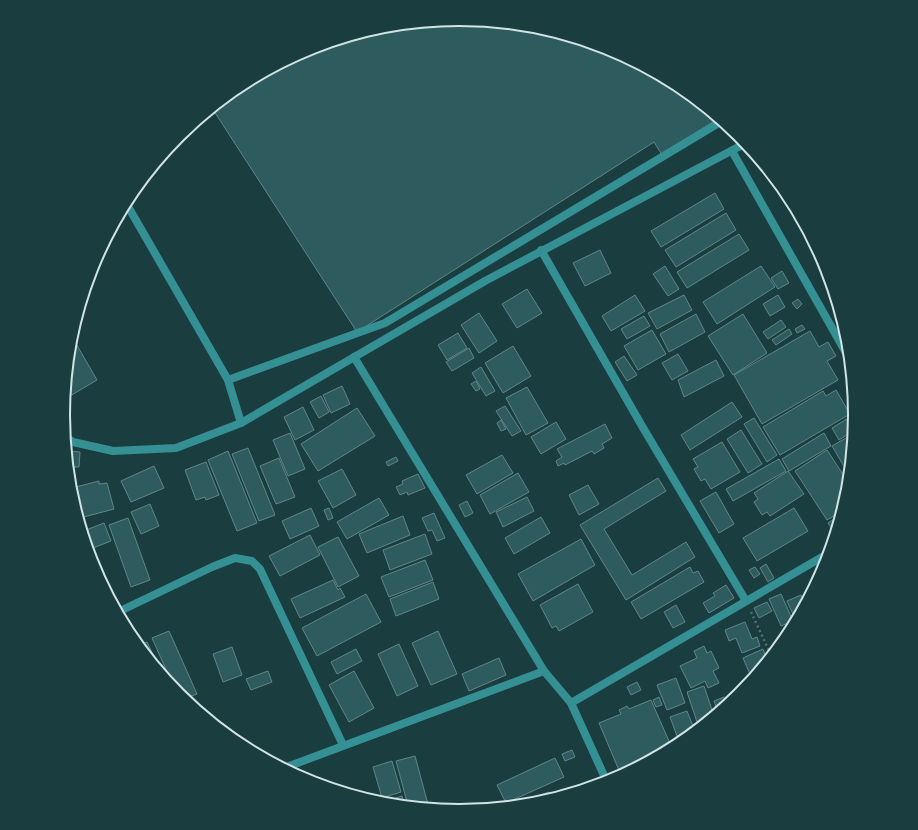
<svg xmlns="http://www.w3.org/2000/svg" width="918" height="830" font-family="'Noto Serif',serif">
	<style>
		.building { fill: #2e5c5e; stroke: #618687 }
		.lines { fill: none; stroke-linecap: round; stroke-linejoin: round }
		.path { stroke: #547274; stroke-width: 2.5; stroke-dasharray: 2 3; stroke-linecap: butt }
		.lane { stroke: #359094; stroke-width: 8 }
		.street { stroke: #359094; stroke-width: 8 }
		.rim { fill: none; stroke: #d1e4e5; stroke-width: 2 }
	</style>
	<rect width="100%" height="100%" fill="#1a3d3f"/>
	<g class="building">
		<polygon points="459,19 536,27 611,49 679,86 719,118 662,155 654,142 357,332 212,108 239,86 308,49 382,27"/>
		<polygon points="715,193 724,209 661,247 651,231"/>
		<polygon points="726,213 736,230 676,267 665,250"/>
		<polygon points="739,234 749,250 687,288 677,272"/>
		<polygon points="600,250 611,273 585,286 573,263"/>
		<polygon points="665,266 679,289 668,296 653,274"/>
		<polygon points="761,266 775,287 717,324 703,302"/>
		<polygon points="782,271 789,283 778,289 771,278"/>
		<polygon points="527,289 542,313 517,328 502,304"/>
		<polygon points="635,295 645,311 611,331 602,316"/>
		<polygon points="684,295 692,310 657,329 648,313"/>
		<polygon points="778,295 785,307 770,316 763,304"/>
		<polygon points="798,299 802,304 797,309 792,303"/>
		<polygon points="479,313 497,341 479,353 461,325"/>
		<polygon points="696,314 705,332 669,352 660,334"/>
		<polygon points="743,314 767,353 733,375 708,336"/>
		<polygon points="644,316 650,326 627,339 621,329"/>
		<polygon points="781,320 786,327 768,339 763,332"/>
		<polygon points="802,325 805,329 797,333 795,329"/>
		<polygon points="789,329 792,334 776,345 772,340"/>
		<polygon points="652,330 666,354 638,370 624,346"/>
		<polygon points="810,331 819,347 828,342 836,356 827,361 838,380 762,424 734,375"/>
		<polygon points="458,333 467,348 447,360 438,345"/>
		<polygon points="74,340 97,380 70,396 66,388 70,343"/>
		<polygon points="513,346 531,376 503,393 485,363"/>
		<polygon points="469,348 474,358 452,371 446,362"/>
		<polygon points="678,354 688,371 672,380 662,363"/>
		<polygon points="624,356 637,375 627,381 615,362"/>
		<polygon points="716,360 724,376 684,397 678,380"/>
		<polygon points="481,367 495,391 486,396 472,373"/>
		<polygon points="476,381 480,389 476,391 471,384"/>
		<polygon points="342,386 350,404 331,413 323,395"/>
		<polygon points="527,387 548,423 526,435 506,398"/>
		<polygon points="836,390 850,414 780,455 763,427 823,391 826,396"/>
		<polygon points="321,396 329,412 319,418 310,402"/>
		<polygon points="732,402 742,417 690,450 681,435"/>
		<polygon points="505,406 521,431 512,436 496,411"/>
		<polygon points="303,407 314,430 295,440 284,417"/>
		<polygon points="357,408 375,436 318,471 301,444"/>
		<polygon points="850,417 854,424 853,431 839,440 832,428"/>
		<polygon points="754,418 777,455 767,462 744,424"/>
		<polygon points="501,420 506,429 501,431 497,423"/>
		<polygon points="556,422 566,439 541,454 531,437"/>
		<polygon points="605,424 612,438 602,444 604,448 594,454 592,451 565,465 564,463 558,466 556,461 562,457 557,449"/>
		<polygon points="741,430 762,464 748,473 727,439"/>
		<polygon points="290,433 305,469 288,476 273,440"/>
		<polygon points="824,433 831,446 789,471 782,459"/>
		<polygon points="853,434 849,475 832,446"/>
		<polygon points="722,442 740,472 711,489 705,479 701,481 694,469 698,467 693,459"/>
		<polygon points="248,448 275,515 259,521 232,454"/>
		<polygon points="827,450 848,482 842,511 827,520 795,471"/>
		<polygon points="68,451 80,452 79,467 68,467"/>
		<polygon points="228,451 257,523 237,531 208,460"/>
		<polygon points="502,455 513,473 477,494 466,475"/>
		<polygon points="396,457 398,461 388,466 386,462"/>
		<polygon points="279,458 295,497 276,504 260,466"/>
		<polygon points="779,459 786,471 733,501 726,489"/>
		<polygon points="206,462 219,495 206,500 205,497 196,500 185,470"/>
		<polygon points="154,466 164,488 131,502 121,481"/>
		<polygon points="342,469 356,495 333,508 318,481"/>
		<polygon points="788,471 804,494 770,516 767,512 762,515 754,502 758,499 754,493"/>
		<polygon points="518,473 529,492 490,514 480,495"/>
		<polygon points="418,474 425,488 408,495 407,492 400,495 396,487 403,484 402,481"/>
		<polygon points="658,478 666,491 604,529 632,575 686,542 695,557 626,600 580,525"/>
		<polygon points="99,481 99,484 107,483 114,509 80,518 72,488"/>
		<polygon points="588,485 599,504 579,515 569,495"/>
		<polygon points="716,492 734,524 719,533 700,501"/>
		<polygon points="527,497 534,511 503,527 496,512"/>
		<polygon points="379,498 389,515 347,539 337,522"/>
		<polygon points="467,501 473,513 465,517 459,505"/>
		<polygon points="150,504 159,526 141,534 131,512"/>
		<polygon points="311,508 319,526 290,539 282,521"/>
		<polygon points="329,508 333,518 328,520 324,510"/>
		<polygon points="794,508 808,531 757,561 743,538"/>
		<polygon points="434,513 445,538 437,541 432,530 428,531 422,518"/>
		<polygon points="840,515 835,533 828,523"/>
		<polygon points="403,516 410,535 367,553 359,534"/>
		<polygon points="541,517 550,533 514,554 505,538"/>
		<polygon points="128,518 150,580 131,587 109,525"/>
		<polygon points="104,523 111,541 93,548 86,530"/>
		<polygon points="425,534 432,554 390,570 383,550"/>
		<polygon points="310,535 320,555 280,576 269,556"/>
		<polygon points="338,537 359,576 338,587 318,547"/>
		<polygon points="581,539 595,565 533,601 518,574"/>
		<polygon points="425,560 433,580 389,597 381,577"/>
		<polygon points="766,564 774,578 768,582 760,568"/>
		<polygon points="690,567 693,573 698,571 704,582 641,619 631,602"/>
		<polygon points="755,567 760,574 754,578 749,570"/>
		<polygon points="333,580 338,590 340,588 345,597 300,618 291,599"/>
		<polygon points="433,582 439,599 396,616 390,599"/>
		<polygon points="578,584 593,612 559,631 556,626 552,628 540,605"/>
		<polygon points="726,585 734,598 709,613 703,603 715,596 713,593"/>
		<polygon points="366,594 381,622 317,656 302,628"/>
		<polygon points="781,594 793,621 781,626 769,599"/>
		<polygon points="801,595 805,604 796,621 787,601"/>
		<polygon points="767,602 772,611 759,618 754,608"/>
		<polygon points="676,605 685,622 673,628 664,612"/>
		<polygon points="745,622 752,639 757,637 760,646 742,653 736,638 729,641 725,630"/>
		<polygon points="169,631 197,694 184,699 176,692 152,638"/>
		<polygon points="438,631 457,674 431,685 412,643"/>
		<polygon points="147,642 163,676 138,646"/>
		<polygon points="399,644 418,686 397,696 378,654"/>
		<polygon points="704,646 707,653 711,651 719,668 713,671 719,683 708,688 705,681 691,688 680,666 697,658 694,651"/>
		<polygon points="232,647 242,675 223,682 213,654"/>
		<polygon points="356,649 362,661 337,674 331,662"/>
		<polygon points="763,649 767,660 752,679 743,658"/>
		<polygon points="499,658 506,675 469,691 462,674"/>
		<polygon points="268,671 272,682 251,690 246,679"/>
		<polygon points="354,671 374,708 349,722 329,685"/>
		<polygon points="676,678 685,703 667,710 657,685"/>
		<polygon points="637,682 641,690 631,695 627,687"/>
		<polygon points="704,686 714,716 705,723 698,725 687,692"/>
		<polygon points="659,697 662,705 656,707 653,700"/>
		<polygon points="724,697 727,705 718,712 714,701"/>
		<polygon points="651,700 672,748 621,775 599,723 621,714 619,710 627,706 629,709"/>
		<polygon points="687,711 695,731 680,744 670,717"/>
		<polygon points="572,750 575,757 565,761 562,754"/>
		<polygon points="415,756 429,808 414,807 412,800 407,802 396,761"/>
		<polygon points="555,758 564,777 506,803 497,785"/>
		<polygon points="392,761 401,792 382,798 373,767"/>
		<polygon points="549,792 552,799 536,803 510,806"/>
		<polygon points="402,796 405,806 383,804 383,802"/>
	</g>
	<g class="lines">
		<polyline class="path" points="751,612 771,655"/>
		<g class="lane">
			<polyline points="126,203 228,380 241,423"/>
			<polyline points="228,380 385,323 722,121"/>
		</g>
		<g class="street">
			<polyline points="732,151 849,358"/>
			<polyline points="541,250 642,426 746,601"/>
			<polyline points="354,357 544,671 571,703 607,782"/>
			<polyline points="65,437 73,442 113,451 176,448 241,423 485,281 746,143"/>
			<polyline points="118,612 212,567 235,558 252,561 260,569 343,745"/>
			<polyline points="571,703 829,553"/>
			<polyline points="284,768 544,671"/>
		</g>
	</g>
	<path d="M0 0H918V830H0ZM70 415a389 389 0 1 1 778 0a389 389 0 1 1-778 0Z" fill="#1a3d3f" fill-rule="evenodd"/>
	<path class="rim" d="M70 415a389 389 0 1 1 778 0a389 389 0 1 1-778 0Z"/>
</svg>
